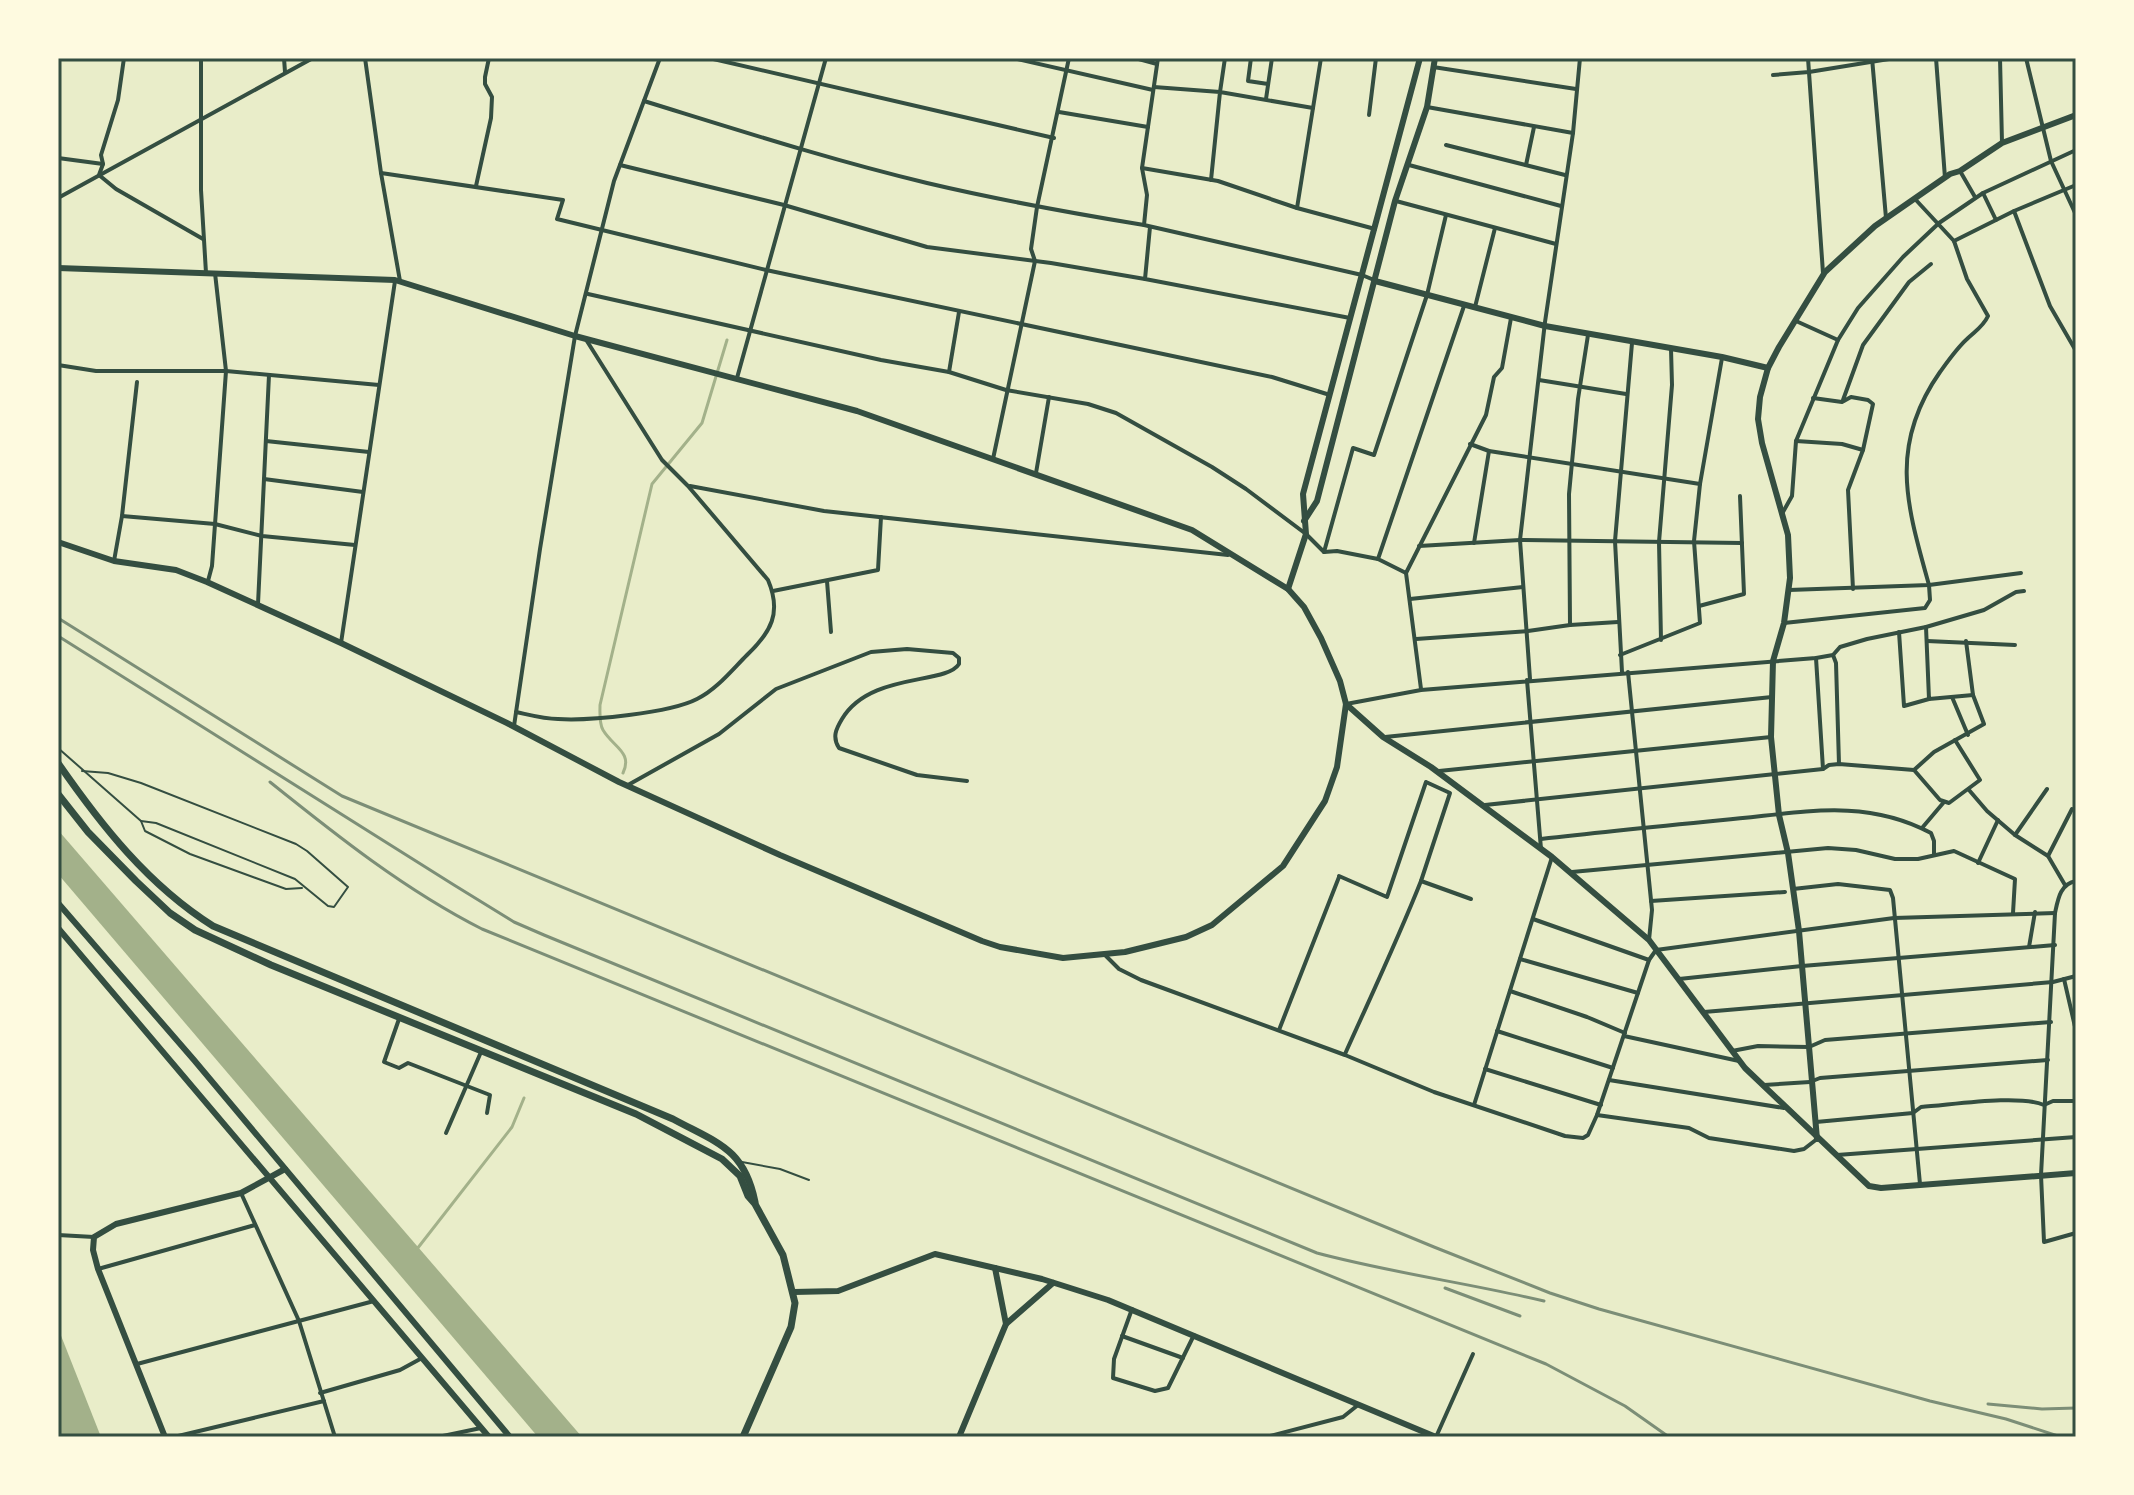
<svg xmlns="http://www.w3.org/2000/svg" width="2134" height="1495" font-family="'PT Sans Narrow',sans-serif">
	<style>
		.water { fill: #a3b18a }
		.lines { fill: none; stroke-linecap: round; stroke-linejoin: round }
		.stream { stroke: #a3b18a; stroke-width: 3 }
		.service { stroke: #344e41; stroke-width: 2 }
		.minor { stroke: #344e41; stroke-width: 4 }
		.tertiary { stroke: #344e41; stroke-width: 6 }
		.primary { stroke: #344e41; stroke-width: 7 }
		.rail { stroke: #7c8e77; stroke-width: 3 }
		.neatline { fill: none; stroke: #344e41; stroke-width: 3 }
	</style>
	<rect width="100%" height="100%" fill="#e9edc9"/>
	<g class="water">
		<polygon points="58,830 582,1437 538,1437 58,874"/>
		<polygon points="58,1328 101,1437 58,1437"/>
	</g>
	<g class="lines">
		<g class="stream">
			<path d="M623,773C633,752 613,747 603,730C599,723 600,713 600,705L652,484L702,423L727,340"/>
			<polyline points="417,1249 512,1127 524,1098"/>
		</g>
		<g class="service">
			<polyline points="58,748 141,821 145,831 190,854 286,889 302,888"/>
			<polyline points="82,771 108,773 141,783 296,844 307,851 348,887 334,907 328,906 295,879 156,823 141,821"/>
			<polyline points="742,1162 780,1169 809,1180"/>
		</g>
		<g class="minor">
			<polyline points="124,58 118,100 101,155 103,164 99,175 116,189 203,239"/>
			<polyline points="201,58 201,190 206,273"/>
			<polyline points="284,58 285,72"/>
			<polyline points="365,58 381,173 563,200 557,219 766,270 1272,377 1330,395"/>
			<polyline points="709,58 1054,138"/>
			<polyline points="1013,58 1153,90"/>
			<polyline points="1135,58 1157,64"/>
			<polyline points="1158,58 1142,168 1147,195 1144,225 1362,275 1374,280"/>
			<polyline points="1225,58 1220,92 1313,108"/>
			<polyline points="1251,58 1248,81 1268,84"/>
			<polyline points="1808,58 1823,273"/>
			<polyline points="1872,58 1886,218"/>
			<polyline points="1936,58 1945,178"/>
			<polyline points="2000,58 2002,143"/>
			<polyline points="2026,58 2051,161 2076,215"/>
			<polyline points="1433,67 1576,89"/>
			<polyline points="1773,75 1809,72 1895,58"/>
			<polyline points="1154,87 1220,92 1211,180"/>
			<polyline points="1266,99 1272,58"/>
			<path d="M644,101C738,130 831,160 927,183C999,200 1071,213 1144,225"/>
			<polyline points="1427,107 1573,133"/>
			<polyline points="1059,112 1148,127"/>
			<polyline points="1369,115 1376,58"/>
			<polyline points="1446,145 1565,175"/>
			<polyline points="58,158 103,164"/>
			<polyline points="620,165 784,205 927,247 1051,263 1145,279"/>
			<polyline points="1409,165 1561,206"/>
			<polyline points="1526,165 1534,127"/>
			<polyline points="1142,168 1218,181 1297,208 1375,229"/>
			<polyline points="1960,171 1975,197"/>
			<polyline points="381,173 400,281"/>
			<polyline points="476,186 491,118 492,97 485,84 485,77 489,58"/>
			<polyline points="1983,193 1996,220"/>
			<polyline points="58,198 313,58"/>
			<polyline points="1396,201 1556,244"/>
			<polyline points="1297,208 1321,58"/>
			<polyline points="2014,211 2050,306 2076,351"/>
			<polyline points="1150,227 1145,279 1350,318"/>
			<polyline points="1954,241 2014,211 2076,185"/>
			<polyline points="588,294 881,360 949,372 1006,390 1088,404 1116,413 1212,467 1246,489 1306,534 1324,552 1337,551 1378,559"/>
			<polyline points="1464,306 1378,559 1406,573 1486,415 1494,377 1502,368 1511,318"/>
			<polyline points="1475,307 1495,228"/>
			<polyline points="1796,321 1838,340"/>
			<polyline points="1588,335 1578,399 1569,494 1570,625 1618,622"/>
			<polyline points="58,365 96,371 226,371 379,385"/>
			<polyline points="949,372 959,312"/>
			<polyline points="737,378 826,58"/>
			<polyline points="1539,380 1626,394"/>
			<polyline points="1813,398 1842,402 1851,397 1868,400 1873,404 1863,450 1848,490 1853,589"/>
			<polyline points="1843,400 1863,345 1909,282 1931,264"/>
			<polyline points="266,441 369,452"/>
			<polyline points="1796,441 1842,444 1863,450"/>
			<polyline points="1470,444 1489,451 1700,484"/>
			<polyline points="993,459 1035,261 1031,249 1037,207 1069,58"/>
			<polyline points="1036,473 1049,397"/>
			<polyline points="264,479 363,492"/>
			<polyline points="690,486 824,511 1228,555"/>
			<polyline points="1783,512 1792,496 1796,441 1838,340 1858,308 1903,257 1939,223 1983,193 2076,150"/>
			<polyline points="122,516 215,524 262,536 355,545"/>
			<polyline points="1474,543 1489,451"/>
			<polyline points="1419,546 1520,540 1742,543"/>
			<polyline points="1324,552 1353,448 1374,455 1427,295 1446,215"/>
			<polyline points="114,561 122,516 137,382"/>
			<polyline points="1406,573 1421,689"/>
			<polyline points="208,581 212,566 226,371 215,273"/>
			<polyline points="827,581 831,632"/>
			<polyline points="1789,590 1929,585 2021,573"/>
			<polyline points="773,591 878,570 881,517"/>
			<polyline points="1410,599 1523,587"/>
			<polyline points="258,604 269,375"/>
			<polyline points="1699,606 1744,594 1740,496"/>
			<path d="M1784,623L1925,608L1930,600L1929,585C1907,506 1888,446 1940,372C1948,361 1957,348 1967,339C1975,331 1983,327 1988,316L1967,279L1954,241L1915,199"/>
			<polyline points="1926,627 1929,699 1973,695"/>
			<polyline points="1899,632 1904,706 1929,699"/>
			<polyline points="1416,639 1528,631 1570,625"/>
			<polyline points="1661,640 1659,542 1672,385 1671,349"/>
			<polyline points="1927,641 2015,645"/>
			<polyline points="341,643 395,281"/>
			<polyline points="1620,655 1700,623 1694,541 1700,484 1722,358"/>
			<polyline points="1833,655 1836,663 1839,764"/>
			<polyline points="1816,658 1823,769"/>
			<polyline points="1622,672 1615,541 1632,343"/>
			<polyline points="1628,672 1652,910 1649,940"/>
			<polyline points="1530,679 1520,540 1545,322 1573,133 1580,58"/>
			<polyline points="1527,680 1541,849"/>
			<polyline points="1952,697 1968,735"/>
			<polyline points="1346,704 1421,690 1816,658 1833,655 1840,647 1867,639 1926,627 1984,610 2016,592 2024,591"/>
			<path d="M516,712C530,715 544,719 558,719C589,721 670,713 697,699C716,690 732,670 747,655C771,632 782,613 768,580L688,486L662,460L585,338"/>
			<polyline points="514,726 540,549 575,336 614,181 660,58"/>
			<polyline points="1385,737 1772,697"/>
			<polyline points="1914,770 1934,752 1984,724 1973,695 1966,641"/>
			<polyline points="1439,771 1771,737"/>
			<path d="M628,785L719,734L776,689L871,652L907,649L953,653L959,658V664C946,685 870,672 842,719C836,729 832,737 839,748L917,775L967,781"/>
			<polyline points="1969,790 1987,811 2015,835 2048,856 2065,885"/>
			<polyline points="1485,805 1823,769 1829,765 1839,764 1914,770 1940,800 1949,803 1980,780 1955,740"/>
			<polyline points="1922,828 1944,802"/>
			<polyline points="2015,835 2047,789"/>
			<path d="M1541,839C1601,832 1662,826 1723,820C1796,814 1862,796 1931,833L1934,841V855"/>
			<polyline points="2048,856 2072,809"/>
			<polyline points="1978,863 1998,820"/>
			<polyline points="1572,872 1828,848 1856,850 1895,859 1918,859 1954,851 2015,879 2013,913"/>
			<polyline points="1339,876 1387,897 1426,782 1450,793 1421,881 1471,899"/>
			<path d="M2076,881C2060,884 2058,899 2055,913L2041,1175L2044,1242L2076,1233"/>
			<polyline points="1793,889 1838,884 1890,890 1893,898 1920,1184"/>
			<polyline points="1651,901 1785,892"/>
			<polyline points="2076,918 2076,954"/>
			<polyline points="1533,919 1649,960"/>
			<polyline points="2029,947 2035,912"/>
			<polyline points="1105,955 1119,969 1141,980 1345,1055 1434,1092 1565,1136 1583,1138 1588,1135 1597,1115 1649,960 1656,950 1894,918 2055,913"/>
			<polyline points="1520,959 1638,993"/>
			<polyline points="1679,979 1802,966 2055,945"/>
			<polyline points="2064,979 2076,1031"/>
			<polyline points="1510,991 1587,1017 1625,1033"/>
			<polyline points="1704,1012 2053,982 2076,976"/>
			<polyline points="399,1019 384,1062 399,1068 408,1063 490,1095 487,1113"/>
			<polyline points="1279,1030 1339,877"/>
			<polyline points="1497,1031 1613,1068"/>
			<polyline points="1624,1036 1739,1061"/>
			<polyline points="1732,1051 1758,1046 1809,1047 1825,1040 2051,1022"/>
			<path d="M1345,1054C1371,996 1398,939 1421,881"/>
			<polyline points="1485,1069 1601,1105"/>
			<polyline points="1609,1080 1784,1108"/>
			<polyline points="1764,1085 1810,1082 1820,1078 2048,1060"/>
			<polyline points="1474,1105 1552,857"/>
			<polyline points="1597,1115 1689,1128 1709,1138 1794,1151 1804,1149 1817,1139"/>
			<path d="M1816,1122L1913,1113L1921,1107C1952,1105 2018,1094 2044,1105L2053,1101H2076"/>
			<polyline points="446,1133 481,1052"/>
			<polyline points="1837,1155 2076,1137"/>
			<polyline points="241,1193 299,1321 335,1437"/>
			<polyline points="58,1235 94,1237"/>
			<polyline points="98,1269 255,1225"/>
			<polyline points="1132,1309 1114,1359 1113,1378 1155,1391 1168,1388 1194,1335"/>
			<polyline points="1122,1336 1183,1358"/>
			<polyline points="137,1364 374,1301"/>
			<polyline points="320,1393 400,1370 422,1358"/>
			<polyline points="174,1437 324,1401"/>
			<polyline points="438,1437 481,1428"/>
			<polyline points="1266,1437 1343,1417 1358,1405"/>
			<polyline points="1436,1437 1473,1354"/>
		</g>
		<g class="tertiary">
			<polyline points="58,268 395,280 575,336 857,411 1192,530 1288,589 1304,607 1321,638 1340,681 1346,704 1337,767 1325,801 1283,866 1212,925 1186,937 1125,952 1063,958 1000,947 982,941 780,855 619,782 507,723 341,643 207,582 176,570 114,561 58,542"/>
			<polyline points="1375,281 1545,326 1722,357 1768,368"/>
			<polyline points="1304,521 1317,501 1395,201 1427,107 1435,58"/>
			<polyline points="1288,589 1306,534 1303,494 1420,58"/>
			<polyline points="1346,704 1383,737 1431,767 1552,857 1649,940 1745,1068 1869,1186 1881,1188 2076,1173"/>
			<polyline points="58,903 194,1060 510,1437"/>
			<polyline points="58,928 489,1437"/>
			<polyline points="1817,1139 1799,931 1788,853 1779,815 1771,737 1773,661 1784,623 1790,578 1788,535 1762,443 1758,419 1760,397 1768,368 1779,347 1825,272 1875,226 1950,174 1960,171 2002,143 2076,115"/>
			<polyline points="995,1268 1006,1324"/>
			<polyline points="794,1292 838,1291 935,1254 1042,1279 1108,1300 1436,1437"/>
			<polyline points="165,1437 98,1269 93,1250 94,1237 116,1224 241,1193 285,1169"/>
			<polyline points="959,1437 1006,1324 1053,1283"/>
		</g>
		<g class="primary">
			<path d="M58,763C101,825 148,885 213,926L673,1119C717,1143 744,1148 755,1202"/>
			<polyline points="58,794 88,832 136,881 170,913 195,930 271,965 636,1114 722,1159 740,1176 748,1196 755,1204 783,1255 795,1303 791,1327 743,1437"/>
		</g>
		<g class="rail">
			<polyline points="58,618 342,796 1434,1247 1550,1293 1599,1309 1930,1401 2006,1419 2061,1437"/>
			<path d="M58,636L454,885L514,922L544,935L1317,1253C1392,1273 1468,1283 1544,1301"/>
			<path d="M270,782C336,835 405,890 482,929L1546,1364L1625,1406L1669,1437"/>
			<polyline points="1445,1288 1520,1316"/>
			<polyline points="1988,1404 2042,1409 2076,1408"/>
		</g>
	</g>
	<rect width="2134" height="1495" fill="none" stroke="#fefae0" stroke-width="120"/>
	<rect x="60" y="60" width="2014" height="1375" class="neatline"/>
</svg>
